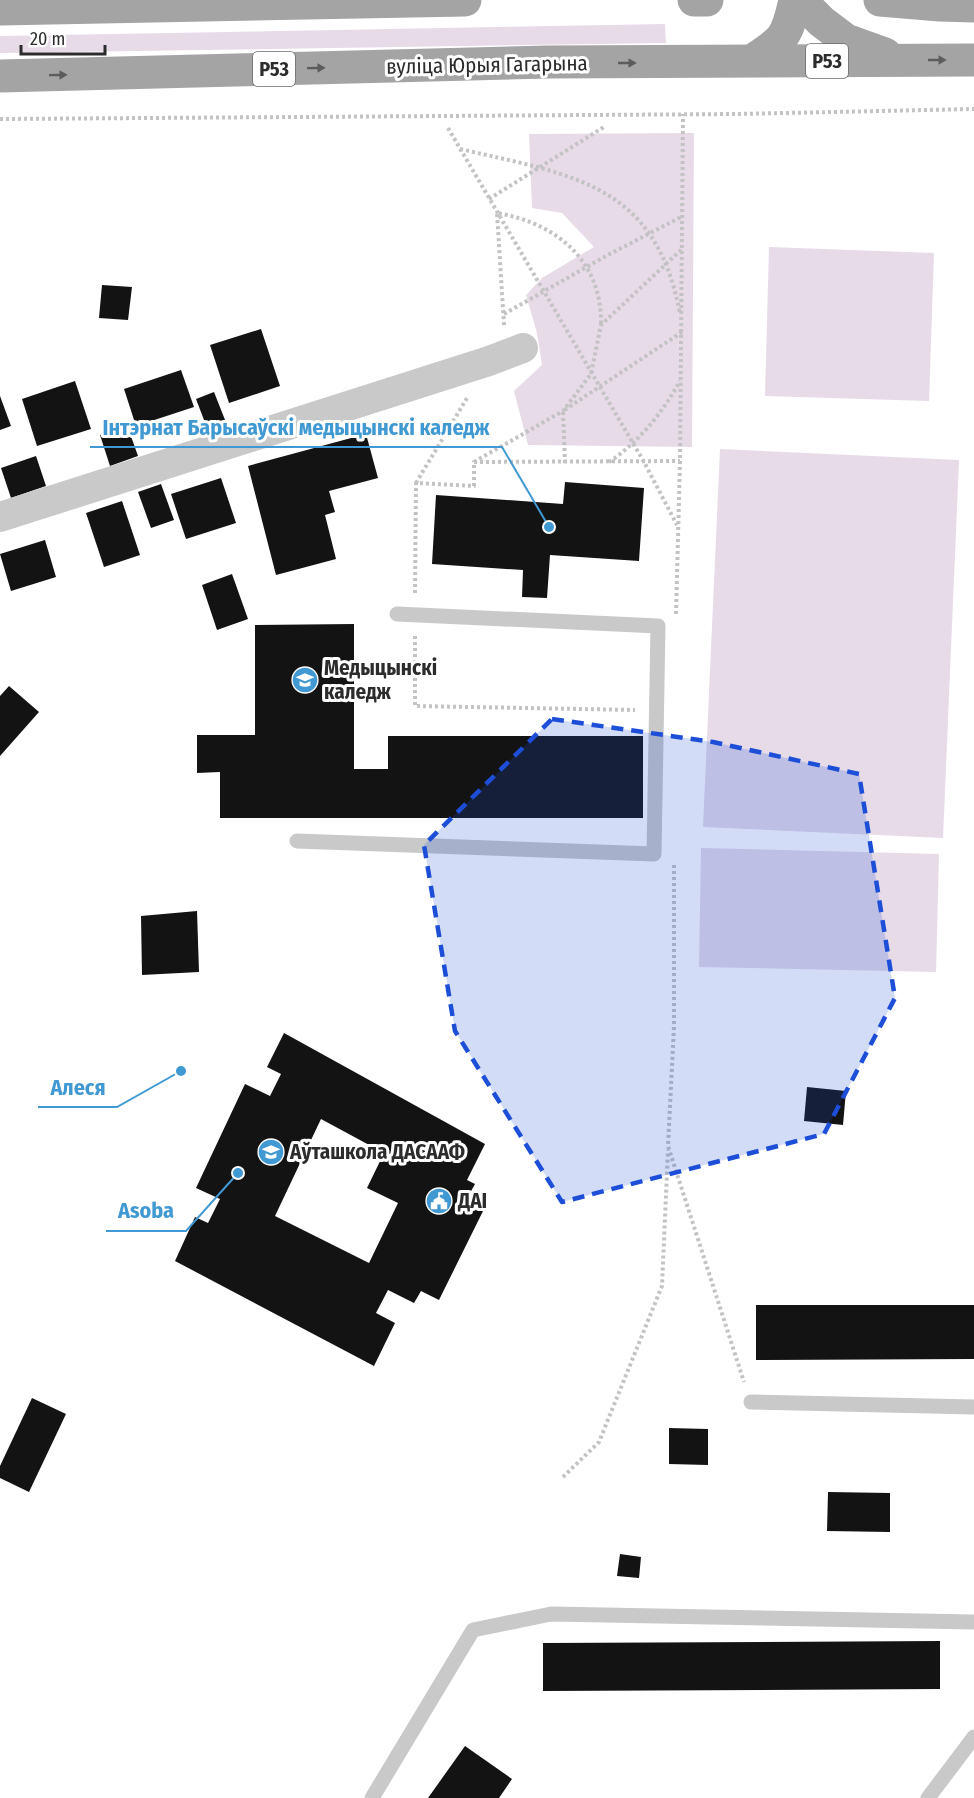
<svg xmlns="http://www.w3.org/2000/svg" width="974" height="1798" font-family="'Fira Sans Condensed',sans-serif">
	<style>
		.green { fill: #e7dbe8 }
		.building { fill: #131313; fill-rule: evenodd }
		.lines { fill: none; stroke-linecap: round; stroke-linejoin: round }
		.path { stroke: #c3c3c3; stroke-width: 4; stroke-dasharray: 3 3; stroke-linecap: butt }
		.lane { stroke: #c9c9c9; stroke-width: 15 }
		.street { stroke: #c9c9c9; stroke-width: 30 }
		.primary { stroke: #a4a4a4; stroke-width: 33 }
		.oneway { fill: #5c5c5c }
		.marked { fill: #1d4ed8; fill-opacity: 0.2; stroke: #1d4ed8; stroke-width: 4.5; stroke-dasharray: 12 8; stroke-linejoin: round }
		.labels { text-anchor: middle; stroke-width: 6; stroke-linejoin: round; paint-order: stroke }
		.shield { fill: #fff; stroke: #6b6b6b; stroke-width: 1.5 }
		.shield-label { font-size: 20px; font-weight: bold; fill: #2c2c2c }
		.street-label { font-size: 21px; fill: #2c2c2c; stroke: #fff }
		.poi-label { font-size: 21px; font-weight: bold; fill: #2c2c2c; stroke: #fff; text-anchor: start }
		.leader { fill: none; stroke: #4099d2; stroke-width: 2 }
		.callout-dot { fill: #4099d2; stroke: #fff; stroke-width: 2 }
		.callout-label { font-size: 22px; text-anchor: middle; font-weight: bold; fill: #4099d2; stroke: #fff; stroke-width: 6; stroke-linejoin: round; paint-order: stroke }
	</style>
	<rect width="100%" height="100%" fill="#fff"/>
	<g class="green">
		<polygon points="665,24 666,43 0,53 0,36"/>
		<polygon points="694,133 692,447 528,445 514,391 542,365 537,333 526,295 542,278 594,247 562,213 532,208 529,134"/>
		<polygon points="769,247 934,253 929,401 765,396"/>
		<polygon points="720,449 959,460 943,838 703,827"/>
		<polygon points="701,848 939,854 936,972 699,967"/>
	</g>
	<g class="building">
		<polygon points="102,285 132,287 128,320 99,318"/>
		<polygon points="261,329 280,386 229,403 210,345"/>
		<polygon points="181,370 194,407 136,426 124,389"/>
		<polygon points="75,381 91,429 37,446 22,399"/>
		<polygon points="214,392 227,425 209,433 196,399"/>
		<polygon points="0,396 11,426 0,430"/>
		<polygon points="127,425 138,456 110,466 100,435"/>
		<polygon points="366,434 378,478 329,491 335,512 325,515 336,559 276,575 248,466"/>
		<polygon points="36,456 46,486 11,498 1,468"/>
		<polygon points="221,478 236,523 186,539 171,494"/>
		<polygon points="565,482 644,488 639,561 550,555 547,598 522,597 523,570 432,564 436,495 563,504"/>
		<polygon points="161,484 174,520 151,528 138,492"/>
		<polygon points="122,501 140,555 104,567 86,513"/>
		<polygon points="45,540 56,577 11,591 0,554"/>
		<polygon points="232,574 248,619 217,630 202,585"/>
		<polygon points="354,624 354,769 388,769 388,736 643,736 643,818 220,818 220,772 197,773 197,735 255,735 255,625"/>
		<polygon points="9,686 39,712 0,756 0,696"/>
		<polygon points="197,911 199,972 142,975 141,916"/>
		<path d="M284,1033L485,1144L467,1180L475,1184L470,1193L487,1203L439,1300L421,1291L414,1303L388,1290L376,1313L395,1323L374,1366L175,1261L195,1217L208,1223L220,1199L196,1188L245,1084L270,1096L281,1074L267,1067ZM321,1119L384,1153L367,1188L398,1203L369,1263L275,1216Z"/>
		<polygon points="807,1087 846,1091 843,1125 804,1121"/>
		<polygon points="756,1305 974,1305 974,1359 756,1360"/>
		<polygon points="32,1398 66,1414 29,1492 0,1478 0,1466"/>
		<polygon points="669,1428 708,1429 708,1465 669,1464"/>
		<polygon points="828,1492 890,1493 890,1532 827,1531"/>
		<polygon points="620,1554 641,1557 639,1578 617,1576"/>
		<polygon points="940,1641 940,1689 543,1691 543,1643"/>
		<polygon points="465,1746 512,1779 499,1798 428,1798"/>
	</g>
	<g class="lines">
		<g class="path">
			<polyline points="0,119 737,114 974,109"/>
			<polyline points="448,128 644,462 677,525"/>
			<path d="M460,149C572,175 656,183 680,314"/>
			<polyline points="489,199 604,127"/>
			<polyline points="504,314 606,256 683,216"/>
			<path d="M504,325L497,213C556,223 602,260 601,324"/>
			<polyline points="474,462 680,461"/>
			<path d="M609,462C639,442 663,412 680,381"/>
			<polyline points="565,463 563,411 682,332"/>
			<polyline points="416,483 467,398"/>
			<polyline points="415,593 416,483 474,486 474,462 563,411 591,374 601,325 682,249"/>
			<polyline points="676,614 680,461 683,114"/>
			<polyline points="415,636 415,706 635,710"/>
			<polyline points="674,865 674,1026 668,1146 744,1382"/>
			<polyline points="563,1477 599,1442 662,1286 668,1150"/>
		</g>
		<g class="lane">
			<polyline points="297,841 654,854 658,626 397,614"/>
			<polyline points="751,1402 974,1407"/>
			<polyline points="372,1798 473,1630 551,1614 974,1622"/>
			<polyline points="928,1798 974,1737"/>
		</g>
		<polyline class="street" points="0,517 489,361 523,348"/>
		<g class="primary">
			<polyline points="694,0 707,0"/>
			<polyline points="800,0 822,22 846,40 885,54"/>
			<polyline points="880,0 940,5 974,6"/>
			<polyline points="0,9 465,0"/>
			<path d="M753,60C784,40 787,37 795,0"/>
			<polyline points="0,76 547,62 974,60"/>
		</g>
	</g>
	<defs><path id="oneway-solid" d="M-6-.8H1V-3.2L6.5 0L1 3.2V.8H-6Z" transform="scale(1.5)"/></defs>
	<g class="oneway">
		<use href="#oneway-solid" transform="translate(937 60)"/>
		<use href="#oneway-solid" transform="translate(627 63)"/>
		<use href="#oneway-solid" transform="translate(316 68) rotate(-1)"/>
		<use href="#oneway-solid" transform="translate(58 75) rotate(-1)"/>
	</g>
	<path class="marked" d="M552,719L713,742L859,774L895,998L824,1134L562,1202L455,1031L424,845Z"/>
	<defs>
		<symbol id="university-disc" viewBox="-11 -11 22 22"><circle r="9.5" fill="#4099d2" stroke="#fff"/><path d="M0-5L7-2L0 1L-7-2ZM-4 1L0 2.5L4 1V4Q0 6-4 4Z" fill="#fff"/></symbol>
		<symbol id="school-disc" viewBox="-11 -11 22 22"><circle r="9.5" fill="#4099d2" stroke="#fff"/><path d="M0-5L7-2L0 1L-7-2ZM-4 1L0 2.5L4 1V4Q0 6-4 4Z" fill="#fff"/></symbol>
		<symbol id="civic-disc" viewBox="-11 -11 22 22"><circle r="9.5" fill="#4099d2" stroke="#fff"/><path d="M-.6-6.5H3V-4.5H.6V-3L4-1V1h2V6H-6V1h2V-1L-.6-3ZM-1.2 2.5V6h2.4V2.5Z" fill="#fff"/></symbol>
	</defs>
	<g fill-rule="evenodd">
		<use href="#university-disc" x="290" y="665" width="30" height="30"/>
		<use href="#school-disc" x="256" y="1137" width="30" height="30"/>
		<use href="#civic-disc" x="424" y="1186" width="30" height="30"/>
	</g>
	<g class="labels">
		<g class="shield">
			<rect x="806" y="44" width="42" height="34" rx="4.5"/>
			<rect x="253" y="52" width="42" height="34" rx="4.5"/>
		</g>
		<g class="shield-label">
			<text x="827" y="68">Р53</text>
			<text x="274" y="76">Р53</text>
		</g>
		<g class="street-label">
			<text transform="translate(487 65) rotate(-1)" y="7">вуліца Юрыя Гагарына</text>
		</g>
		<g class="poi-label">
			<text x="324" y="675">Медыцынскі<tspan x="324" dy="24">каледж</tspan></text>
			<text x="290" y="1159">Аўташкола ДАСААФ</text>
			<text x="458" y="1208">ДАІ</text>
		</g>
	</g>
	<path class="leader" d="M549 527L502 447H90M181 1071L117 1107H38M238 1173L186 1231H106"/>
	<g class="callout-dot">
		<circle cx="549" cy="527" r="6"/>
		<circle cx="181" cy="1071" r="6"/>
		<circle cx="238" cy="1173" r="6"/>
	</g>
	<g class="callout-label">
		<text x="296" y="435">Інтэрнат Барысаўскі медыцынскі каледж</text>
		<text x="78" y="1095">Алеся</text>
		<text x="146" y="1218">Asoba</text>
	</g>
	<path d="M21 45v9h84v-9" fill="none" stroke="#2c2c2c" stroke-width="3"/>
	<text x="30" y="45" font-size="18" fill="#2c2c2c" stroke="#ffffff" stroke-width="4.5" paint-order="stroke">20 m</text>
</svg>
